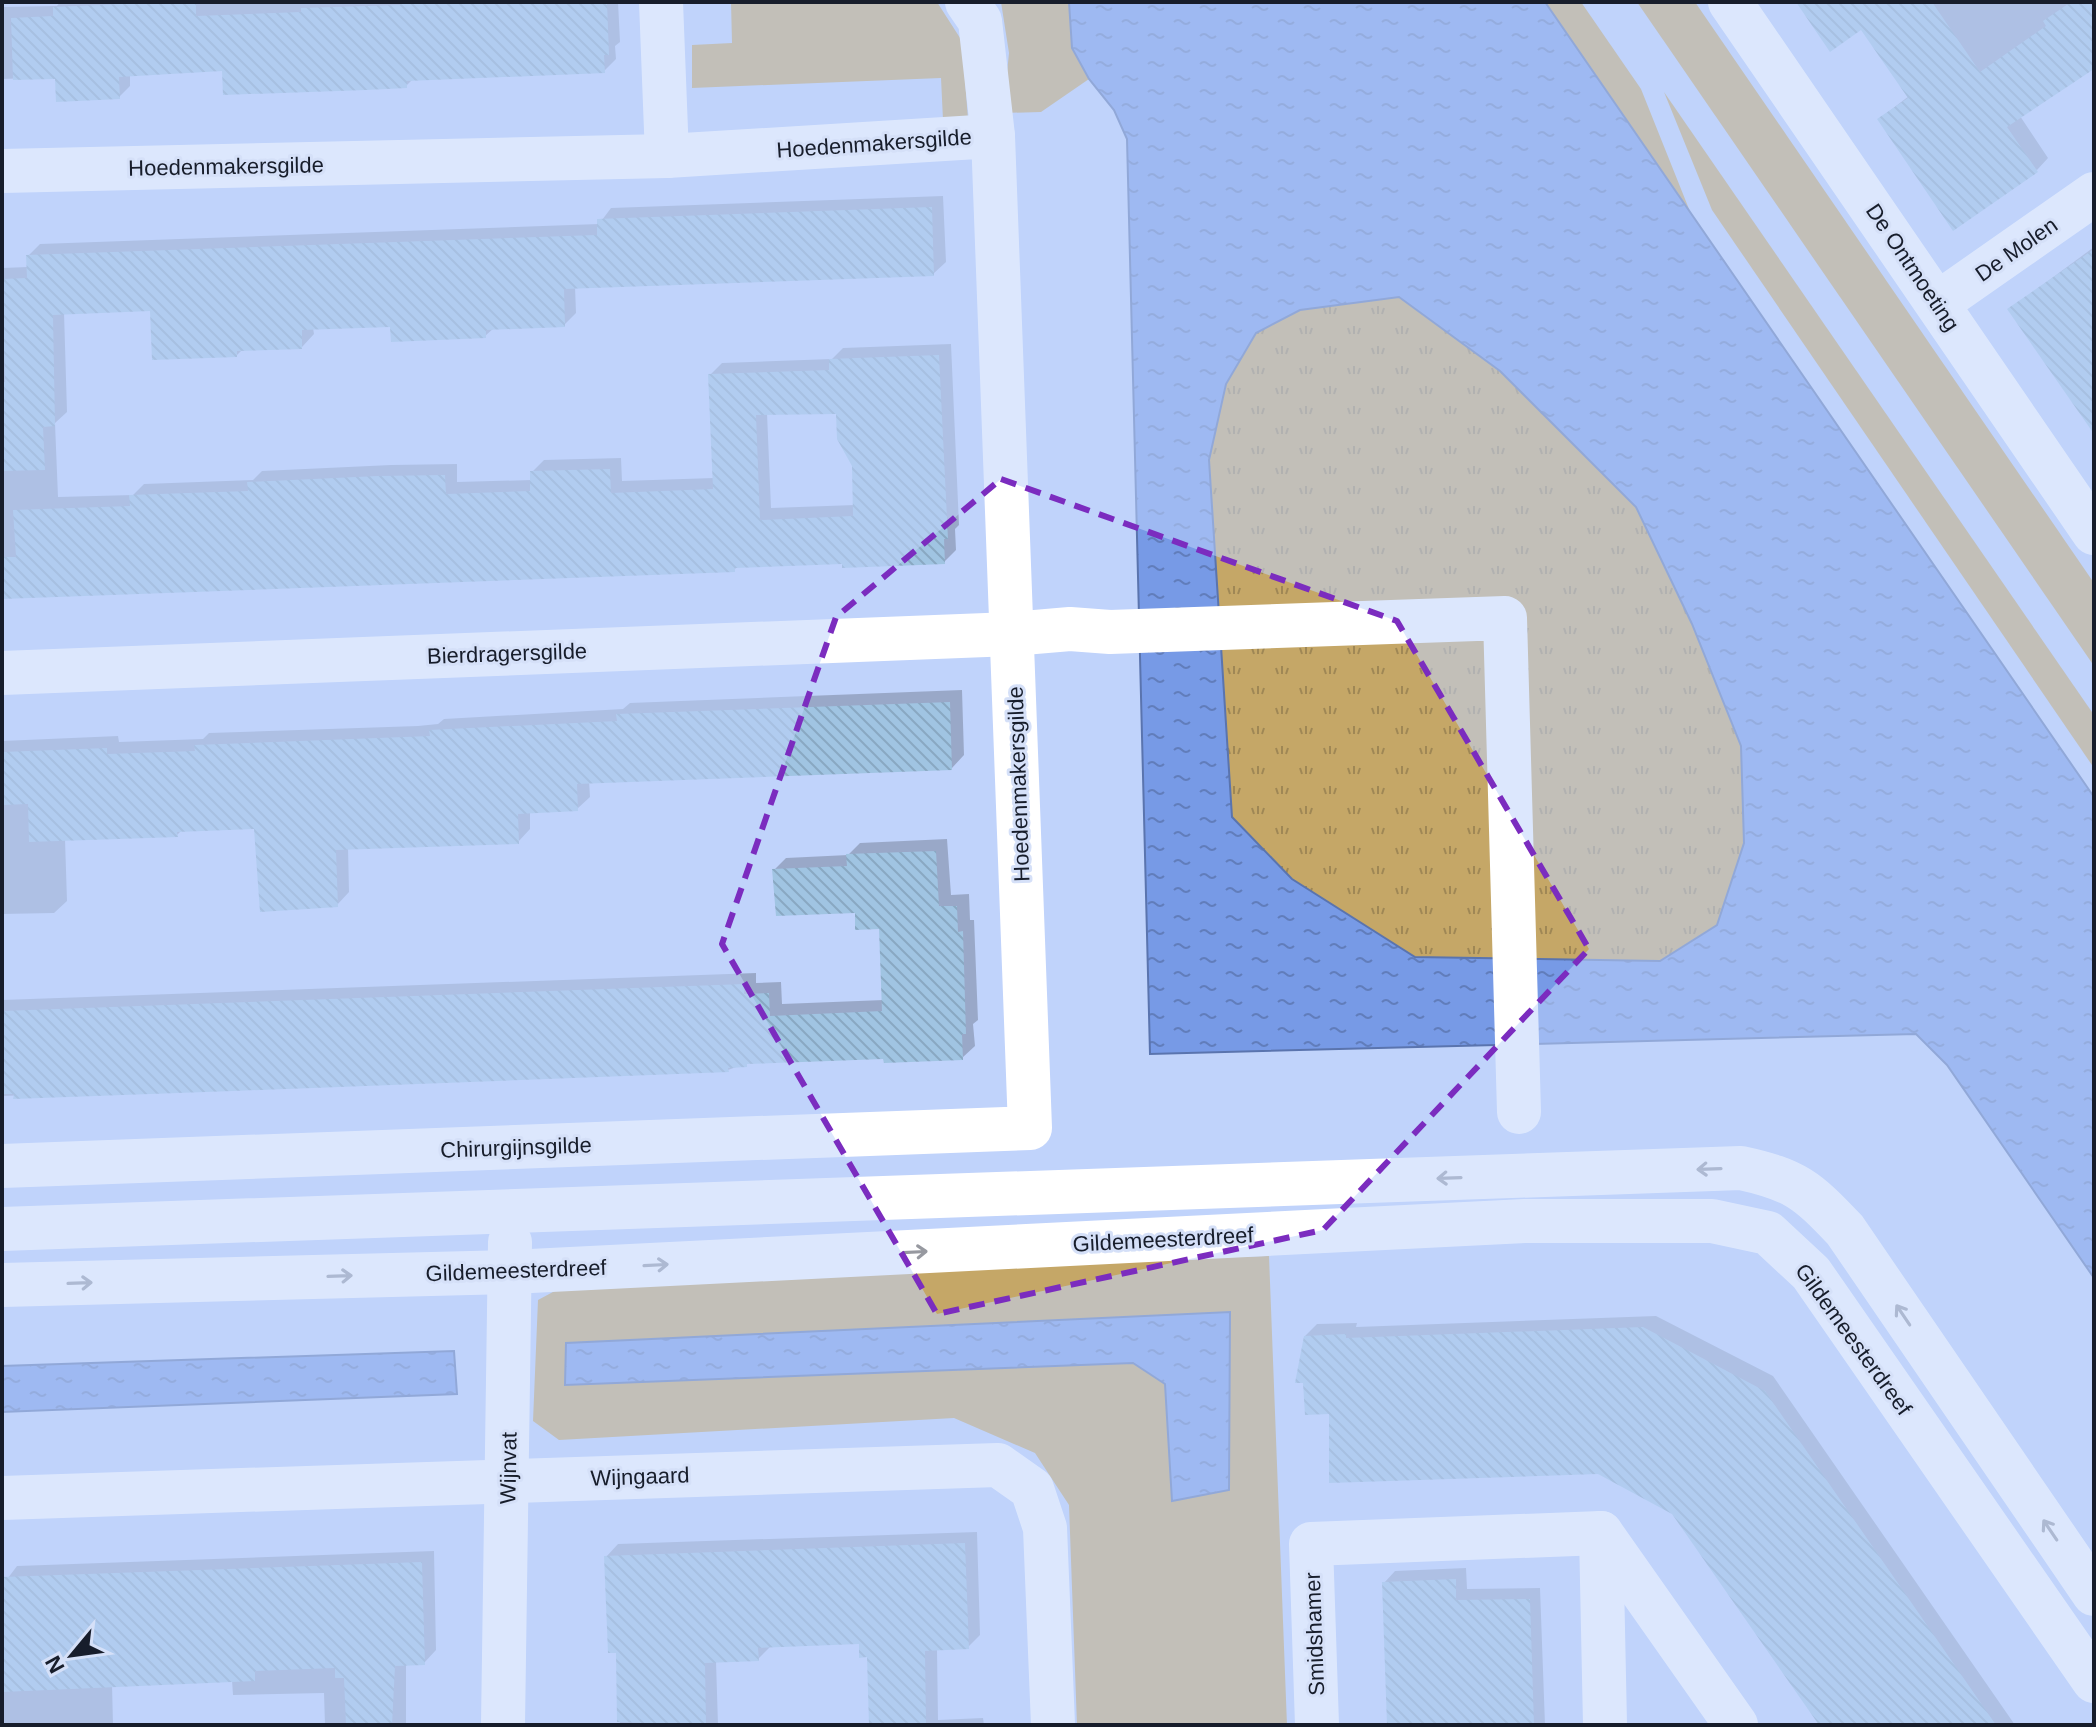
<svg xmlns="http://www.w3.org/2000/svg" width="2096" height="1727" font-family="Helvetica,sans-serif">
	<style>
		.grass { fill: #c5a767; fill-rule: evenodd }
		.park { fill: url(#park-tufts) }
		.water { fill: url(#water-ripples); stroke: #5a74ae; stroke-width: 2; fill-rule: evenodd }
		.shadow { fill: #0003; fill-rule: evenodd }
		.building { fill: url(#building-back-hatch); fill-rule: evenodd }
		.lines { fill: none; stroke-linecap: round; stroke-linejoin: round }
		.minor { stroke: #fff; stroke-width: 44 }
		.oneway { stroke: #9799a0 }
		.marked { fill: none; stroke: #7b2cbf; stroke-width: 6; stroke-dasharray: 16 10; stroke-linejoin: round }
		.labels { text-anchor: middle; stroke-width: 6; stroke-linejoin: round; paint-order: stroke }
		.street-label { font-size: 22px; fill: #171d2b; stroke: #d5e0f8 }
	</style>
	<defs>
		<pattern id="park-tufts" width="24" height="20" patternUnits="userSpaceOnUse" patternTransform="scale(2)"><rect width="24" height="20" fill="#c5a767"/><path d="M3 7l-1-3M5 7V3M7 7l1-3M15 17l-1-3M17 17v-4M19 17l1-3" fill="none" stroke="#9f8755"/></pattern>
		<pattern id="water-ripples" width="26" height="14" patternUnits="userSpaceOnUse" patternTransform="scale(2)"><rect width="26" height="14" fill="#779ae6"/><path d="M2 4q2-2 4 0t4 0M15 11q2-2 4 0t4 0" fill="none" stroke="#617dbb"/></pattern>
		<pattern id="building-back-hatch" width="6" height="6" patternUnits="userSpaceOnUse" patternTransform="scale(2)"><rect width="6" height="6" fill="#a0c4e2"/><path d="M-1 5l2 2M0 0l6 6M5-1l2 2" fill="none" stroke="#89a8c2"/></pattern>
	</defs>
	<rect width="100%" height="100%" fill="#c0d3fb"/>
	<g class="grass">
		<polygon points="731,2 937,2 962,41 968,119 943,120 941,78 692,88 692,45 732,43"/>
		<polygon points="1001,2 1069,2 1072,48 1089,79 1041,112 1003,113 1009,53"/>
		<polygon points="1545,2 1581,2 1641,89 1691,214"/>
		<polygon points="1637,2 1695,2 2094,583 2094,666"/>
		<polygon points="1664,92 2094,715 2094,768 1712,210"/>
		<path d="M1269,1256L1287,1725H1077L1069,1505L1035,1453L954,1418L559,1440L533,1421L538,1300L579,1278ZM1230,1313L1172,1500L1165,1383L1133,1363L565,1384L567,1343Z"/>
	</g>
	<polygon class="park" points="1399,297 1500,371 1636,507 1692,624 1741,746 1744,843 1717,925 1660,961 1415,957 1292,879 1232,818 1209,460 1226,384 1255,333 1300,310"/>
	<g class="water">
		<path d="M1069,2H1545L2094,797V1278L1947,1065L1916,1034L1150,1054L1127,139L1114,110L1089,79L1072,48ZM1399,297L1500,371L1636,507L1692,624L1741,746L1744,843L1717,925L1660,961L1415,957L1292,879L1232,817L1209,460L1226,384L1256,333L1300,310Z"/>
		<polygon points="1230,1312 1229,1490 1172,1501 1165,1384 1133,1363 565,1385 566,1343"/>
		<polygon points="454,1351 457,1394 2,1412 2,1366"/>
	</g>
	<g class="shadow">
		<polygon points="60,2 618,2 620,42 615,46 616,59 604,71 414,78 406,86 224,69 130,74 130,86 119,97 57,77 2,79 2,7 57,6"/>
		<polygon points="1798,2 2094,2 2094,66 2020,116 2048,158 2037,170 1879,119 1909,96 1862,27"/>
		<path d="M943,196L946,262L933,274L575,286L576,313L564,325L494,328L485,336L392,325L313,328L314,334L302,347L243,349L237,355L152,309L64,312L67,412L55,423L58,497L133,495L144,484L253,480L262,471L391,465L457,464V482L532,480V472L544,460L621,458L622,481L714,478L710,375L722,363L832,359L843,348L951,344L959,525L955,529L956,550L944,562H844L738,566L734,570L2,597V268L28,267V256L40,244L599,224L611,208ZM838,412L854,465L855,505L771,508L767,413Z"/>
		<polygon points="2094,247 2094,431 2010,309"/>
		<polygon points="962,690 964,755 952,768 589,781 590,797 577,809 530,811 530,829 518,842 348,847 349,892 337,905 255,827 182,830 177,835 65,839 67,901 54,913 2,914 2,741 118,736 119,742 203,739 209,733 418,726 438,724 444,719 623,709 630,703"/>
		<polygon points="947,839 951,895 969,894 970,920 974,920 978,1020 973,1024 975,1046 962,1058 885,1056 750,1062 728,1070 2,1096 2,1000 756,973 756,983 781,982 782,1004 884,1000 881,927 857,911 774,870 786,858 848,855 860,843"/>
		<polygon points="1656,1316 1773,1376 2015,1725 1821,1725 1674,1512 1598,1472 1331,1412 1305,1336 1317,1324 1357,1323 1356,1327"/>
		<polygon points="977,1532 980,1635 968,1647 937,1649 938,1720 983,1718 984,1725 871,1725 869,1655 861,1642 770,1647 758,1659 716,1661 718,1725 620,1725 618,1651 606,1557 618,1544"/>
		<polygon points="434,1551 436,1650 424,1663 406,1663 406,1725 325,1725 324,1693 233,1695 232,1680 112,1684 113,1725 2,1725 2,1586 17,1566"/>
		<polygon points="1466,1568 1467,1589 1540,1588 1545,1725 1389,1725 1384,1583 1395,1571"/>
	</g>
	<g class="building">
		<polygon points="168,2 196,2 196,16 301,12 301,8 400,5 400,2 607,2 609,55 604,55 605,73 407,81 407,88 366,90 223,95 222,71 119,77 120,99 56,102 55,79 13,80 11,18 53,16 53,7"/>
		<polygon points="1796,2 1932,2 1980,72 2046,26 2043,21 2071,2 2094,2 2094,69 2007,127 2038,172 1953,231 1877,119 1908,98 1861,30 1830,52"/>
		<polygon points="932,207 934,276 564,289 565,327 486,330 486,338 391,342 390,327 302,330 302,349 237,351 237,357 152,360 150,311 53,315 55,426 43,427 45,470 2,471 2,382 5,382 2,279 27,278 26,255 597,235 597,219"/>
		<polygon points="2094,249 2094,434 2007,309"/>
		<path d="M939,355L948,539H944L945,564L842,568V564L735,568V572L2,599V557H16L13,510L130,506L129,495L248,491L247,482L378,476L445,475L446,494L530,491V471L610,469L611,493L713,489L708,374L829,370V359ZM836,414L837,439L852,466L853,516L760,520L756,415Z"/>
		<polygon points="950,702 952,770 577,784 578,811 518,814 519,844 336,850 338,907 260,912 254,829 177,832 178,837 29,842 28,804 2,805 2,752 107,748 107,754 195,751 194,745 404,737 430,736 429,730 617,721 616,714"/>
		<polygon points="936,851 939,906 957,906 958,932 963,931 966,1034 962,1034 963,1060 884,1063 883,1059 747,1064 747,1067 728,1068 729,1072 233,1091 13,1099 14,1094 4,1094 2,1011 745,984 744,994 769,993 770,1016 882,1011 879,929 855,930 855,913 776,916 772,869 847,866 846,854"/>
		<polygon points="1643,1327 1765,1391 1996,1725 1819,1725 1672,1514 1598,1474 1329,1483 1329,1414 1305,1415 1303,1383 1295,1383 1304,1336 1346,1334 1346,1338"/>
		<polygon points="965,1543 969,1649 925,1651 926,1725 869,1725 867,1657 859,1658 859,1644 758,1648 759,1661 705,1663 706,1725 617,1722 616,1653 608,1653 604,1556"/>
		<polygon points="422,1562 425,1665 395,1666 392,1725 346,1725 344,1678 335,1678 335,1668 255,1671 255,1681 2,1692 2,1577"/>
		<polygon points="1456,1579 1456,1600 1530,1599 1534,1725 1387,1725 1382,1582"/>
	</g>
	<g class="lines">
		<g class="minor">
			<polyline points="661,2 667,156"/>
			<polyline points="967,2 980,21 993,136"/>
			<polyline points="1730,2 2094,533"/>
			<polyline points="2,171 667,156 993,136 1030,1128 2,1166"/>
			<polyline points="1938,303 2094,194"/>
			<polyline points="2,673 1012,634 1070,629 1110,632 1505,618 1519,1112"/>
			<path d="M2,1229L1741,1168C1796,1180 1807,1190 1845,1230L2094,1594"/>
			<polyline points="2,1285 511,1272 1525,1221 1712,1221 1768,1233 1811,1273 2094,1681"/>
			<polyline points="2,1498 998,1465 1032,1489 1045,1528 1053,1725"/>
			<polyline points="1601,1533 1605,1725"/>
			<polyline points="503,1725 510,1242"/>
			<polyline points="1317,1725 1311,1544 1601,1533 1736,1725"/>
		</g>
	</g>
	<defs><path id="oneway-shaft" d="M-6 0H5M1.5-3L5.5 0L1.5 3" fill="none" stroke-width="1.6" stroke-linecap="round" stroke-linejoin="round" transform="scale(2)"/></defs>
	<g class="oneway">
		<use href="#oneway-shaft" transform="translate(1709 1169) rotate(178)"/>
		<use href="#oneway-shaft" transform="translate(1449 1178) rotate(178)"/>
		<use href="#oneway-shaft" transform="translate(915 1252) rotate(-3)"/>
		<use href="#oneway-shaft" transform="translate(656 1265) rotate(-3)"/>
		<use href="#oneway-shaft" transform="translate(340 1276) rotate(-2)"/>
		<use href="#oneway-shaft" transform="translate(80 1283) rotate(-2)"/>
		<use href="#oneway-shaft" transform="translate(1903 1315) rotate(-124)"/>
		<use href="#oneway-shaft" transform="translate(2050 1530) rotate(-124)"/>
	</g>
	<path d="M0 0H2096V1727H0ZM1001,479L1397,621L1589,949L1323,1230L937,1314L722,944L836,617Z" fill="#c0d3fb" fill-opacity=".55" fill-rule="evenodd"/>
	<path class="marked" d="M1001,479L1397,621L1589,949L1323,1230L937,1314L722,944L836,617Z"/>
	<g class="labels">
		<g class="street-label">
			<text transform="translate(874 143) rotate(-4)" y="8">Hoedenmakersgilde</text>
			<text transform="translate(226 166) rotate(-1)" y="8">Hoedenmakersgilde</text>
			<text transform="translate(2016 249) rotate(-35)" y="8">De Molen</text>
			<text transform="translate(1913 267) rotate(56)" y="8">De Ontmoeting</text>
			<text transform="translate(507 653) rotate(-2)" y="8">Bierdragersgilde</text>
			<text transform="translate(1018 784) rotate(-92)" y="8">Hoedenmakersgilde</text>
			<text transform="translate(516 1147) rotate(-2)" y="8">Chirurgijnsgilde</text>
			<text transform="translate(1163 1239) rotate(-3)" y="8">Gildemeesterdreef</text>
			<text transform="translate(516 1270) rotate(-2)" y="8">Gildemeesterdreef</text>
			<text transform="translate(1854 1339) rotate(54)" y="8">Gildemeesterdreef</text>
			<text transform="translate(508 1468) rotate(-89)" y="8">Wijnvat</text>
			<text transform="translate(640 1476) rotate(-2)" y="8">Wijngaard</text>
			<text transform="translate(1314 1634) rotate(-92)" y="8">Smidshamer</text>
		</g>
	</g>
	<rect width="2096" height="1727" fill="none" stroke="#171d2b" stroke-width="8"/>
	<g transform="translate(72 1655) rotate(241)" stroke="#d5e0f8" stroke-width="6" paint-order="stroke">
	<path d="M0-6L14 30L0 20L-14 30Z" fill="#171d2b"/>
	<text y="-12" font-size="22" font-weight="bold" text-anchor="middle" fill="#171d2b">N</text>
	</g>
</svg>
